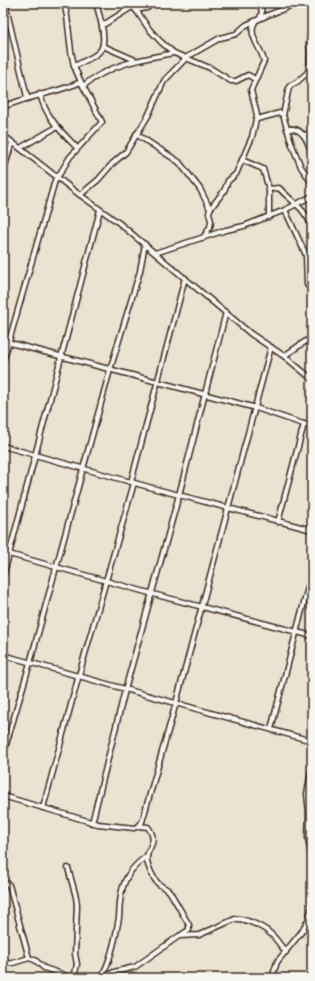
<svg xmlns="http://www.w3.org/2000/svg" width="315" height="981" font-family="Caveat,sans-serif">
	<style>
		.lines { fill: none; stroke-linecap: round; stroke-linejoin: round }
		.minor-casing { stroke: #3b2a1e; stroke-width: 7 }
		.minor { stroke: #f6f6f2; stroke-width: 4 }
	</style>
	<rect width="100%" height="100%" fill="#ebe3d2"/>
	<filter id="ink" filterUnits="userSpaceOnUse"><feTurbulence type="fractalNoise" baseFrequency=".025" numOctaves="2"/><feDisplacementMap in="SourceGraphic" scale="8" xChannelSelector="R" yChannelSelector="G"/><feConvolveMatrix kernelMatrix="1 2 1 2 8 2 1 2 1" color-interpolation-filters="sRGB"/></filter>
	<g filter="url(#ink)">
		<g class="lines">
			<defs>
				<g id="minor">
					<polyline points="5,3 27,97"/>
					<polyline points="128,3 136,10 149,29 161,42 174,53 210,68 231,81 236,81 248,75 255,79"/>
					<polyline points="259,3 262,12 260,18"/>
					<polyline points="136,10 147,8 153,3"/>
					<polyline points="312,24 309,43 310,54 309,69 307,73 297,82 291,85 289,87 283,115 292,145 301,167 312,183"/>
					<polyline points="103,25 132,7"/>
					<polyline points="103,46 135,60"/>
					<path d="M74,66C82,62 93,58 99,52C109,43 99,14 96,3"/>
					<path d="M83,86C110,64 141,59 174,53"/>
					<path d="M40,94C46,118 61,131 77,148"/>
					<path d="M3,107C28,96 56,93 81,82"/>
					<polyline points="257,119 280,113 283,115"/>
					<path d="M287,129C303,126 308,142 312,154"/>
					<polyline points="136,134 179,162 200,189 210,209 209,213 211,221 210,227 203,238"/>
					<polyline points="3,135 76,192 119,223 251,334 284,356 312,379"/>
					<polyline points="304,135 312,132"/>
					<polyline points="20,148 57,127"/>
					<polyline points="242,160 263,169 269,189 269,217"/>
					<polyline points="3,173 12,142"/>
					<path d="M269,189L279,188C292,202 305,208 312,227"/>
					<polyline points="80,195 98,180 112,164 126,152 148,116 164,81 187,57 220,38 236,34 246,25 268,15 299,3"/>
					<path d="M210,209L224,191L228,181L236,174L252,137L257,115L251,90L264,61C261,47 247,35 255,22"/>
					<polyline points="285,210 306,255 312,260"/>
					<polyline points="155,253 226,230 244,226 285,210 312,196"/>
					<polyline points="306,255 307,285 312,289"/>
					<polyline points="3,341 256,408 312,427"/>
					<polyline points="284,356 312,337"/>
					<polyline points="3,362 56,177 59,175 70,157 102,122 81,82 74,66 71,51 67,16 64,3"/>
					<polyline points="3,446 156,489 312,530"/>
					<polyline points="131,482 185,278"/>
					<polyline points="278,522 304,424"/>
					<polyline points="9,554 153,594 312,636"/>
					<polyline points="3,577 100,210"/>
					<polyline points="3,655 312,741"/>
					<polyline points="271,729 312,572"/>
					<polyline points="3,755 30,663 110,370 140,271 145,244"/>
					<polyline points="312,767 307,794 309,813 308,838 312,860"/>
					<polyline points="3,796 98,824 134,828 139,826 142,822 176,703 271,347"/>
					<polyline points="43,808 79,675 134,483"/>
					<polyline points="92,823 125,690 179,495 226,312"/>
					<path d="M139,826L148,827C160,844 145,848 147,860C148,867 154,881 160,885C164,888 167,888 170,892L189,925V930L181,935"/>
					<polyline points="68,868 76,897 77,905 75,954 77,964 74,978"/>
					<polyline points="3,883 7,883 9,885 29,958"/>
					<polyline points="3,964 13,963 29,958 35,960 44,968 73,978"/>
					<path d="M102,976C110,961 115,941 118,923C120,916 119,909 120,902C122,881 130,868 147,856"/>
					<path d="M100,978L114,972L135,967L179,936L199,935L235,919C246,918 266,928 273,936C278,941 281,947 286,952"/>
					<polyline points="272,978 277,962 303,930 308,920 312,907"/>
				</g>
			</defs>
			<use href="#minor" class="minor-casing"/>
			<use href="#minor" class="minor"/>
		</g>
	</g>
	<rect width="315" height="981" fill="none" stroke="#f6f6f2" stroke-width="16"/>
	<rect x="8" y="8" width="299" height="965" fill="none" stroke="#3b2a1e" stroke-width="1.5" filter="url(#ink)"/>
</svg>
